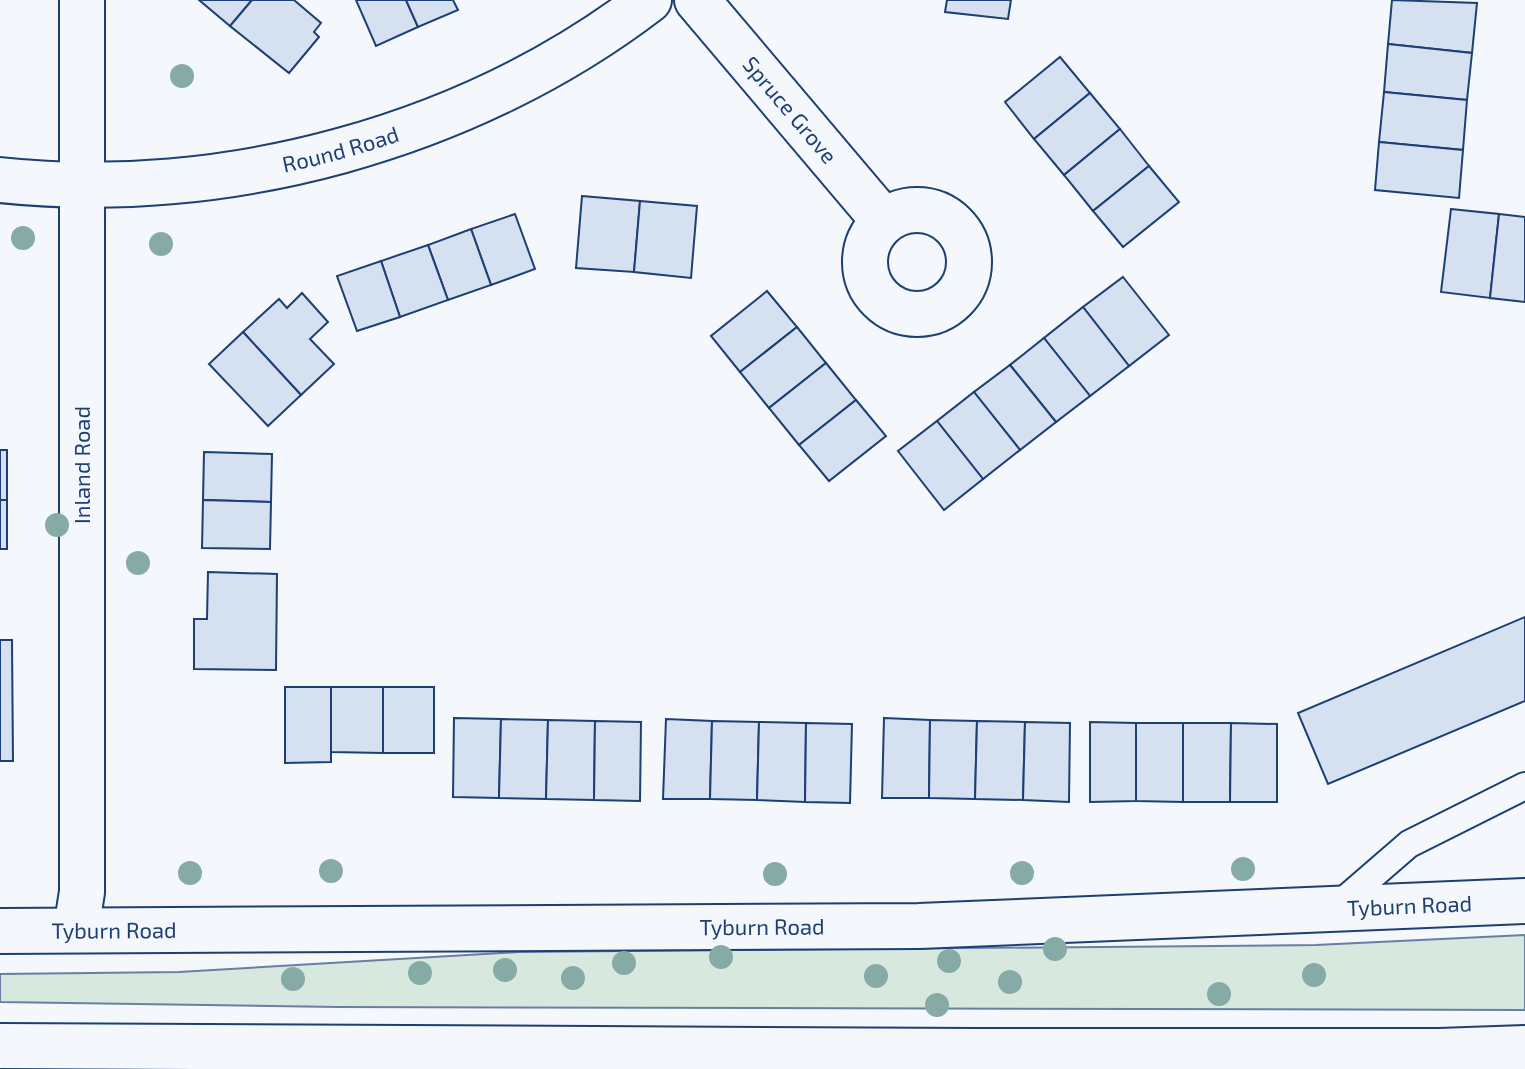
<svg xmlns="http://www.w3.org/2000/svg" width="1525" height="1069" font-family="'Exo 2',sans-serif">
	<style>
		.green { fill: #d7e8df; stroke: #687fa3; stroke-width: 2 }
		.building { fill: #d5e0f0; stroke: #1d3f73; stroke-width: 2 }
		.lines { fill: none; stroke-linecap: round; stroke-linejoin: round }
		.lane-casing { stroke: #1d3f73; stroke-width: 30 }
		.street-casing { stroke: #1d3f73; stroke-width: 48 }
		.highway-casing { stroke: #1d3f73; stroke-width: 48 }
		.lane { stroke: #f4f7fb; stroke-width: 26 }
		.street { stroke: #f4f7fb; stroke-width: 44 }
		.highway { stroke: #f4f7fb; stroke-width: 44 }
		.tree { fill: #86aba6 }
		.labels { text-anchor: middle; stroke-width: 6; stroke-linejoin: round; paint-order: stroke }
		.street-label { font-size: 22px; fill: #1d3f73; stroke: #f4f7fb }
	</style>
	<rect width="100%" height="100%" fill="#f4f7fb"/>
	<polygon class="green" points="1525,935 1525,1010 337,1007 0,1002 0,974 179,972 519,952 1316,945"/>
	<g class="building">
		<polygon points="199,0 252,0 230,26"/>
		<polygon points="252,0 294,0 321,23 314,32 319,37 289,73 230,26"/>
		<polygon points="356,0 406,0 418,27 376,46"/>
		<polygon points="406,0 453,0 458,10 418,27"/>
		<polygon points="947,0 1011,0 1008,19 945,12"/>
		<polygon points="1392,0 1477,3 1472,53 1388,44"/>
		<polygon points="1388,44 1472,53 1467,100 1384,92"/>
		<polygon points="1060,57 1090,93 1034,139 1005,102"/>
		<polygon points="1384,92 1467,100 1463,150 1379,142"/>
		<polygon points="1090,93 1120,129 1064,175 1034,139"/>
		<polygon points="1120,129 1149,166 1093,211 1064,175"/>
		<polygon points="1379,142 1463,150 1459,198 1375,190"/>
		<polygon points="1149,166 1179,202 1123,247 1093,211"/>
		<polygon points="582,196 640,201 634,272 576,268"/>
		<polygon points="640,201 697,206 691,278 634,272"/>
		<polygon points="1451,209 1499,214 1490,298 1441,292"/>
		<polygon points="515,214 535,269 491,285 471,229"/>
		<polygon points="1499,214 1525,217 1525,302 1490,298"/>
		<polygon points="471,229 491,285 448,300 428,245"/>
		<polygon points="428,245 448,300 400,317 381,261"/>
		<polygon points="381,261 400,317 357,331 337,276"/>
		<polygon points="1123,277 1169,335 1129,366 1083,307"/>
		<polygon points="767,291 797,327 740,372 711,336"/>
		<polygon points="302,293 328,322 310,339 334,364 301,395 243,332 279,299 287,308"/>
		<polygon points="1083,307 1129,366 1090,396 1044,338"/>
		<polygon points="797,327 826,363 769,408 740,372"/>
		<polygon points="243,332 301,395 268,426 209,364"/>
		<polygon points="1044,338 1090,396 1056,422 1010,365"/>
		<polygon points="826,363 856,400 799,445 769,408"/>
		<polygon points="1010,365 1056,422 1020,450 974,392"/>
		<polygon points="974,392 1020,450 983,479 937,421"/>
		<polygon points="856,400 886,436 829,481 799,445"/>
		<polygon points="937,421 983,479 944,510 898,451"/>
		<rect x="0" y="450" width="7" height="50"/>
		<polygon points="204,452 272,454 271,502 203,500"/>
		<rect x="0" y="500" width="7" height="49"/>
		<polygon points="203,500 271,502 270,549 202,548"/>
		<polygon points="208,572 277,574 276,670 194,669 194,619 207,619"/>
		<polygon points="1525,617 1525,701 1328,784 1298,713"/>
		<polygon points="0,640 12,640 13,761 0,761"/>
		<polygon points="285,687 331,687 331,762 285,763"/>
		<polygon points="331,687 383,687 383,753 331,752"/>
		<rect x="383" y="687" width="51" height="66"/>
		<polygon points="454,718 501,719 499,798 453,797"/>
		<polygon points="884,718 930,720 929,798 882,798"/>
		<polygon points="501,719 548,720 546,799 499,798"/>
		<polygon points="666,719 712,721 710,799 663,799"/>
		<polygon points="548,720 595,721 594,800 546,799"/>
		<polygon points="930,720 977,721 975,799 929,798"/>
		<polygon points="595,721 641,722 640,801 594,800"/>
		<polygon points="712,721 759,722 757,800 710,799"/>
		<polygon points="977,721 1025,722 1023,800 975,799"/>
		<polygon points="759,722 806,723 805,802 757,800"/>
		<polygon points="1025,722 1070,723 1069,802 1023,800"/>
		<polygon points="1090,722 1136,723 1136,801 1090,802"/>
		<polygon points="806,723 852,724 850,803 805,802"/>
		<polygon points="1136,723 1183,723 1183,802 1136,801"/>
		<polygon points="1183,723 1231,723 1230,802 1183,802"/>
		<polygon points="1231,723 1277,724 1277,802 1230,802"/>
	</g>
	<g class="lines">
		<defs>
			<polyline id="lane" points="1335,908 1409,844 1525,786"/>
			<g id="street">
				<path id="s1" d="M697,0L884,221"/>
				<path id="s2" d="M0,180C224,204 469,138 649,0"/>
				<circle cx="917" cy="262" r="52"/>
				<polyline points="76,930 82,892 82,0"/>
			</g>
			<g id="highway">
				<path id="s3" d="M0,931L919,926L1525,901"/>
				<polyline points="0,1046 977,1051 1439,1051 1525,1048"/>
			</g>
		</defs>
		<use href="#lane" class="lane-casing"/>
		<use href="#street" class="street-casing"/>
		<use href="#highway" class="highway-casing"/>
		<use href="#lane" class="lane"/>
		<use href="#street" class="street"/>
		<use href="#highway" class="highway"/>
	</g>
	<g class="tree">
		<circle cx="182" cy="76" r="12"/>
		<circle cx="23" cy="238" r="12"/>
		<circle cx="161" cy="244" r="12"/>
		<circle cx="57" cy="525" r="12"/>
		<circle cx="138" cy="563" r="12"/>
		<circle cx="1243" cy="869" r="12"/>
		<circle cx="331" cy="871" r="12"/>
		<circle cx="190" cy="873" r="12"/>
		<circle cx="1022" cy="873" r="12"/>
		<circle cx="775" cy="874" r="12"/>
		<circle cx="1055" cy="949" r="12"/>
		<circle cx="721" cy="957" r="12"/>
		<circle cx="949" cy="961" r="12"/>
		<circle cx="624" cy="963" r="12"/>
		<circle cx="505" cy="970" r="12"/>
		<circle cx="420" cy="973" r="12"/>
		<circle cx="1314" cy="975" r="12"/>
		<circle cx="876" cy="976" r="12"/>
		<circle cx="573" cy="978" r="12"/>
		<circle cx="293" cy="979" r="12"/>
		<circle cx="1010" cy="982" r="12"/>
		<circle cx="1219" cy="994" r="12"/>
		<circle cx="937" cy="1005" r="12"/>
	</g>
	<g class="labels">
		<g class="street-label">
			<text dy="8" stroke="none"><textPath href="#s1" startOffset="144">Spruce Grove</textPath></text>
			<text dy="8" stroke="none"><textPath href="#s2" startOffset="344">Round Road</textPath></text>
			<text transform="translate(82 465) rotate(-90)" y="8">Inland Road</text>
			<text dy="8" stroke="none"><textPath href="#s3" startOffset="1410">Tyburn Road</textPath></text>
			<text dy="8" stroke="none"><textPath href="#s3" startOffset="762">Tyburn Road</textPath></text>
			<text dy="8" stroke="none"><textPath href="#s3" startOffset="114">Tyburn Road</textPath></text>
		</g>
	</g>
</svg>
